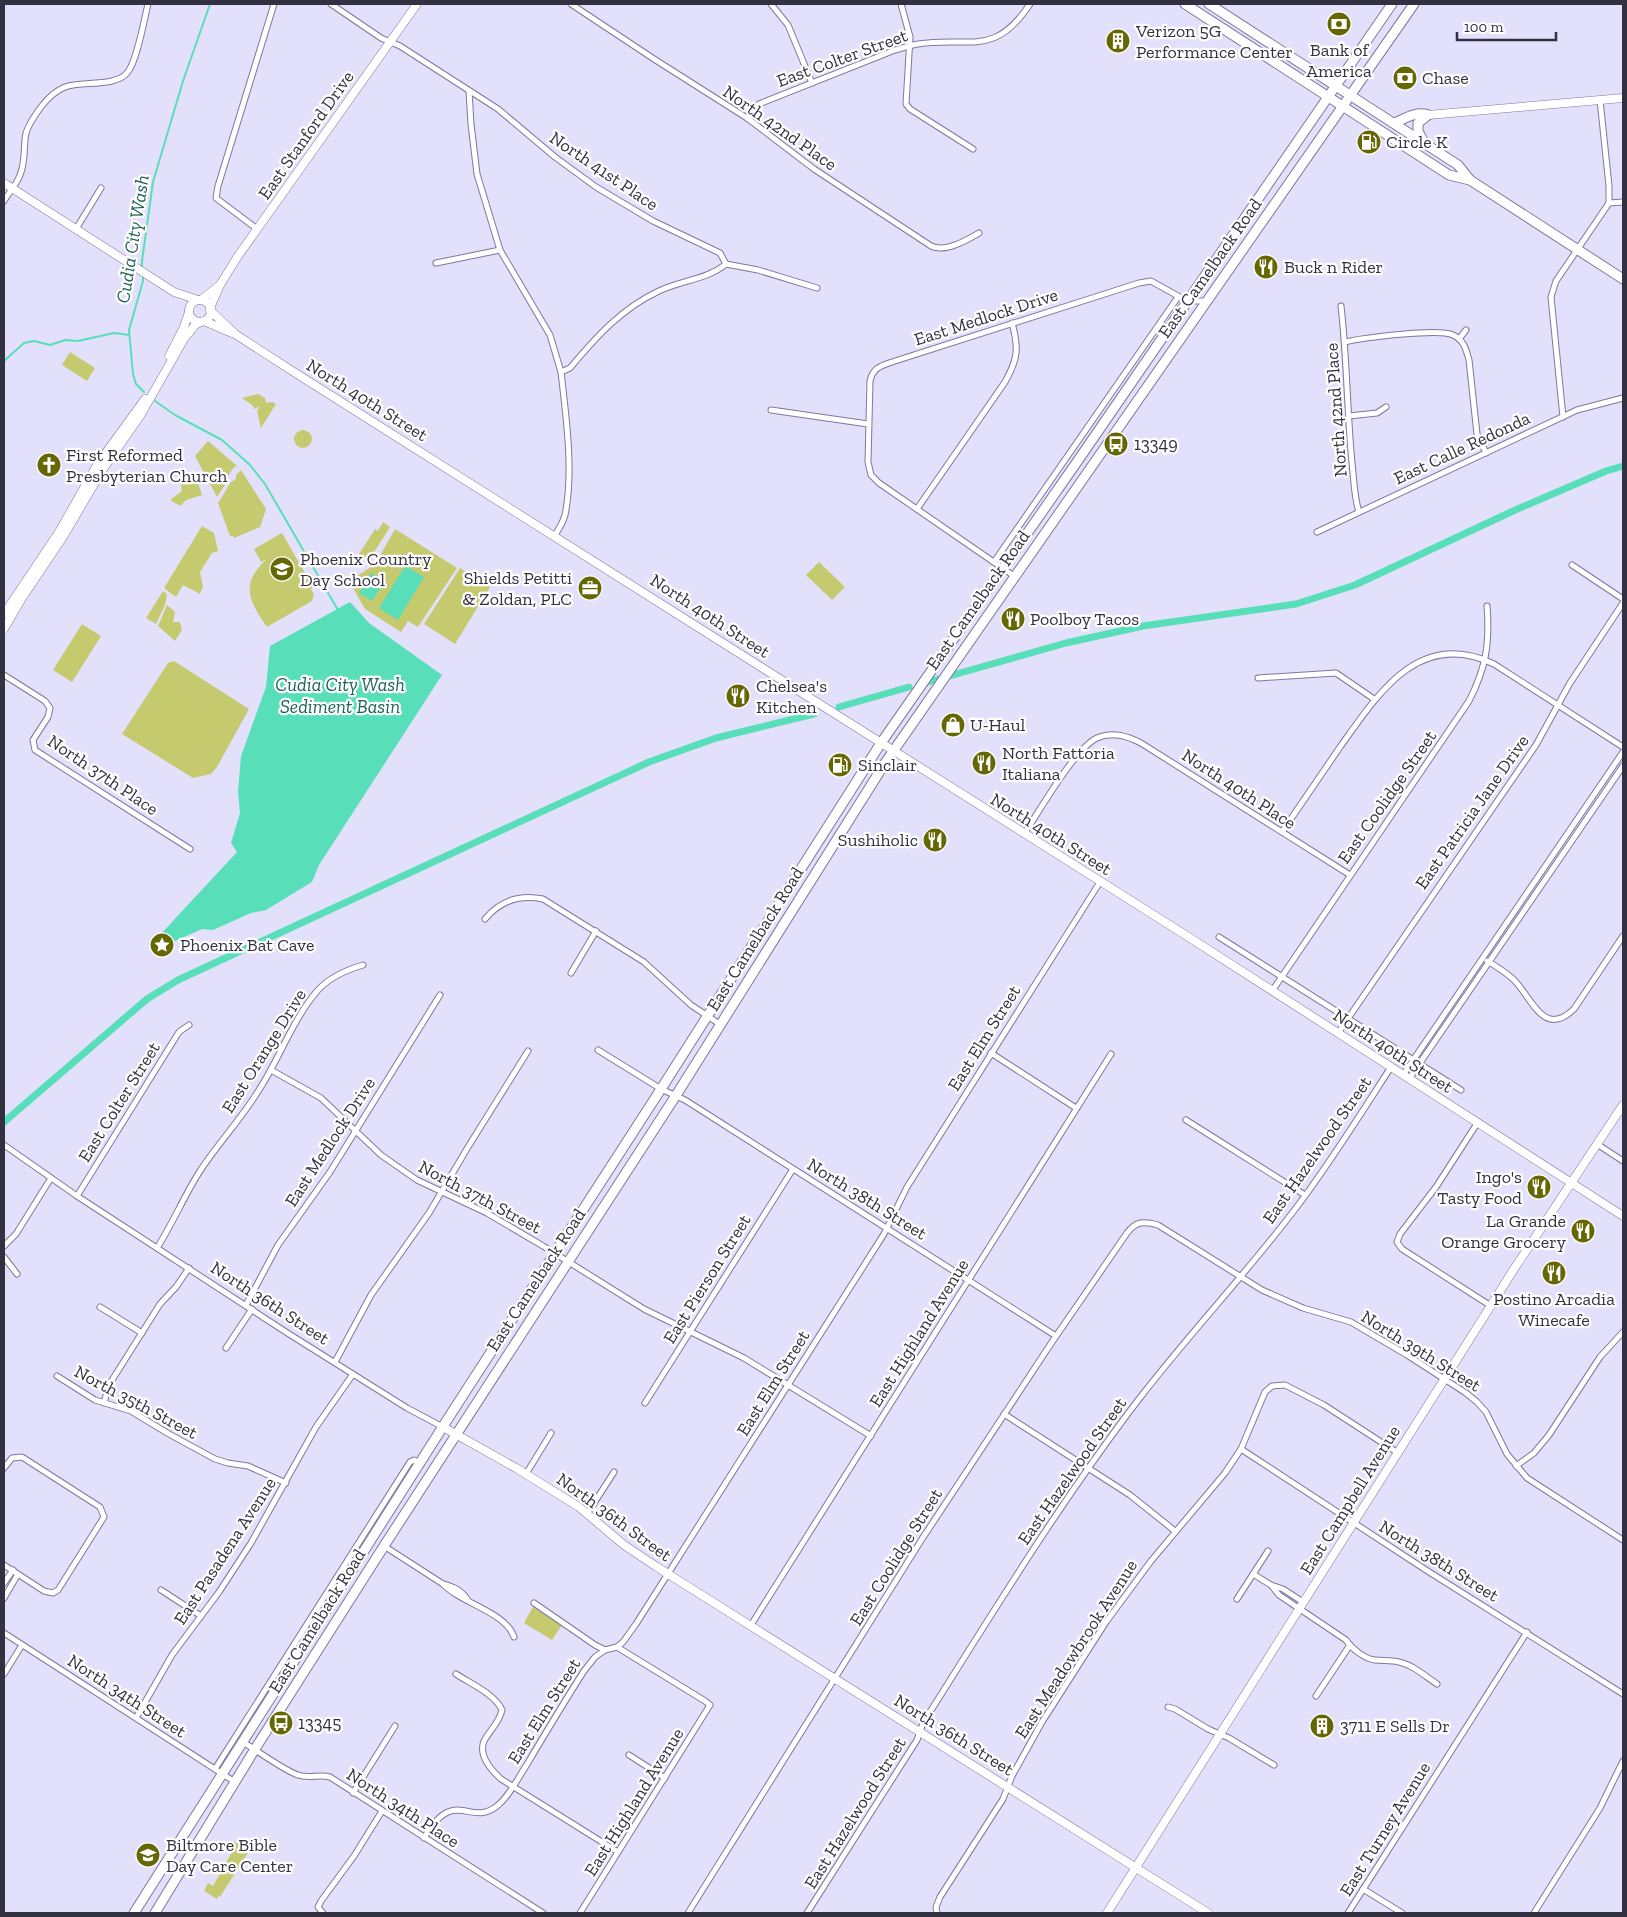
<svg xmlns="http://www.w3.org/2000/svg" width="1627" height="1917" font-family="'Zilla Slab',serif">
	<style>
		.green { fill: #c6ca6e }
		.water { fill: #58dfb9 }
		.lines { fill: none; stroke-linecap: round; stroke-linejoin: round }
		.stream { stroke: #58dfb9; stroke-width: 2 }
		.canal { stroke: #58dfb9; stroke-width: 7 }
		.street-casing { stroke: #7e78a0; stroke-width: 7 }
		.secondary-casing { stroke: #7e78a0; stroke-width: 9 }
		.primary-casing { stroke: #7e78a0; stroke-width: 11 }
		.street { stroke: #fff; stroke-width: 5 }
		.secondary { stroke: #fff; stroke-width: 8 }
		.primary { stroke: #fff; stroke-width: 9 }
		.labels { text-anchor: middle; stroke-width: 4.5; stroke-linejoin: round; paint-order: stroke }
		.poi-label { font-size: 18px; fill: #333141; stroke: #fff; text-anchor: start }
		.street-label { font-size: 18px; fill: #333141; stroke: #fff }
		.water-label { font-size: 19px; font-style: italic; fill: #1c6451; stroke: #fff }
	</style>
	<rect width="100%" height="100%" fill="#e3e0fb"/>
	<g class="green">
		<polygon points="70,352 95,368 87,381 62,365"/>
		<polygon points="258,394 265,398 266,403 272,402 276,404 261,428 257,411 260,406 255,409 252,405 242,398"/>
		<circle cx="303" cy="439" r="9"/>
		<polygon points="208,441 237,466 234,467 223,483 225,485 217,497 195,456"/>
		<polygon points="241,470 266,509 260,527 234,538 233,536 230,536 218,503 231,482 236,479 236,475"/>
		<polygon points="181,471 193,480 197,480 202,495 186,500 180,506 170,500 182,491 180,479 178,477"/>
		<polygon points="383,522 390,527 369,560 359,554 375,529 378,531"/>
		<polygon points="202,526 214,533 218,551 212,553 200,572 203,587 200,594 183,585 176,597 164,588"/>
		<polygon points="395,529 457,568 418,627 408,621 401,632 365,609 349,581 371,567 373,568"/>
		<path d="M282,533L313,587L311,589L314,594L312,601L267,627C248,600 240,583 267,559L261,562L254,549Z"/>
		<polygon points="819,562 845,587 832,600 806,575"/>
		<polygon points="460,568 490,587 455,644 424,624"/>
		<polygon points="163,591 167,594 165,605 156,624 146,618"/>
		<polygon points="167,605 175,612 173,622 180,622 182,630 175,641 158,626"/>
		<polygon points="82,624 101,636 72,682 53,670"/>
		<polygon points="174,661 249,709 217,767 211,774 193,778 122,734 168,663"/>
		<polygon points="533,1607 562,1625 552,1640 524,1623"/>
		<polygon points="233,1841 249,1851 220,1897 219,1895 217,1899 204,1891 208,1883 213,1886 232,1852 229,1849"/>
	</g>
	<g class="water">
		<polygon points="405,566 424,577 398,620 379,608"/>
		<polygon points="371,573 385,581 372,601 359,593 364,585 360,583 363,578 367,580"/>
		<polygon points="350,602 369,623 442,675 319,865 312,882 266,910 251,913 213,930 202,929 166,945 159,936 237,852 231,843 240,813 238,791 241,756 266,687 270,646"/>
	</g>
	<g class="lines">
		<g class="stream">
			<polyline points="142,269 142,261 153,182 183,81 210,4"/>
			<polyline points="143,274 143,281 129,330 133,374 136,384 144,392"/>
			<polyline points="4,361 24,343 34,341 50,345 65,340 78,341 114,333 129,335"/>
			<polyline points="155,401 175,415 222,440 250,465 265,484 338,610"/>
		</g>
		<g class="canal">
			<polyline points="921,684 1066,643 1143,626 1296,604 1355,585 1513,511 1606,471 1623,466"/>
			<polyline points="839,707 909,687"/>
			<polyline points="4,1122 147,999 178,980 649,762 716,738 814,714"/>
		</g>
		<defs>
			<g id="street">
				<polyline points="331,4 381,38 400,46 498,109 555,157 596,187 653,221 720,253 726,264 758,270 817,288"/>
				<path d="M571,4L654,59L747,118L814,169L931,246C945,253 967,240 979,233"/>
				<polyline points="771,4 788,25 812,83"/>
				<polyline points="901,4 910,37 906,104 910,109 973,149"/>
				<polyline points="469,91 471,124 477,174 500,250 550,335 561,372"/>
				<path d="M747,118L759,104L895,50C903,48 910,45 918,44C971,36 994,58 1030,4"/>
				<path d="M4,201C9,192 17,184 20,175C26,161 23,147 26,133C29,123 35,115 41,107C47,99 55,91 65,87C82,81 115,87 127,73C137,62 144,20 148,4"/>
				<polyline points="1609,203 1623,202"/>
				<polyline points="76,229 101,188"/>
				<polyline points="257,229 216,198 218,186 274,4"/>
				<polyline points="436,263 500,250"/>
				<path d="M1341,306C1347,358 1347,411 1352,463C1354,479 1354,497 1359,512"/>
				<polyline points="1459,339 1466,330"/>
				<path d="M1345,342C1362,338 1439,328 1453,335C1464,340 1466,349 1469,360L1477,434L1486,453"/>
				<polyline points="771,410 868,424"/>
				<polyline points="1349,416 1377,413 1386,407"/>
				<polyline points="1563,417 1551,297 1556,281 1609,203 1609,186 1600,100"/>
				<path d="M917,509L1005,382C1018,359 1019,348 1012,323"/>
				<polyline points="1317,532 1577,410 1623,398"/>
				<path d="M555,535C559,529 563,522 565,515C574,472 566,416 561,372L570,368C596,337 622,308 659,291C682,280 706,280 726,264"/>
				<polyline points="994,562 1178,297"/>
				<polyline points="1572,565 1623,599"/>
				<path d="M1014,576L879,483L871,475L868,462L870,381C873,368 880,366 892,362L1139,283L1151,281L1187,301H1206"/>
				<polyline points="4,675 45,701 50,708 48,717 33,740 35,750 190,849"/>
				<polyline points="1258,678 1336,673 1374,699"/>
				<path d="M1282,832C1301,804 1321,775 1340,747C1378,694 1419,628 1494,664L1623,747"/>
				<path d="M1024,834C1039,812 1075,748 1097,738C1112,731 1127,736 1141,743L1350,875"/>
				<path d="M485,919C500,901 519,894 543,899L644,962L691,1005L721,1025"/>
				<polyline points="1219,937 1461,1090"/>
				<path d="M1487,961C1496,966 1505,972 1513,979C1532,997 1543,1039 1574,1009L1623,936"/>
				<polyline points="571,973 596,931"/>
				<path d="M1272,991L1469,701C1486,668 1490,643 1487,606"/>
				<polyline points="1338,1033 1536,745 1570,683 1623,603"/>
				<polyline points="598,1050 661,1089 685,1100 1056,1336"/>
				<polyline points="991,1053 1076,1108"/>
				<polyline points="271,1070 321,1098 381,1155 417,1180 487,1213 543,1246 644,1309 744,1358 871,1436"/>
				<polyline points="1403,1075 1623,752"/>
				<polyline points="1409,1079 1623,766"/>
				<polyline points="1186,1120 1305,1195"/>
				<polyline points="1478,1122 1436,1187 1400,1234 1397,1242 1402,1249 1491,1306"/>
				<polyline points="1597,1144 1623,1161"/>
				<polyline points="4,1145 77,1196 289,1334 407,1408 443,1427"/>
				<polyline points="77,1196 179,1032 189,1025"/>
				<polyline points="4,1246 16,1234 51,1178"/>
				<path d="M157,1248C173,1223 184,1196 200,1171C219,1142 244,1116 262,1085C280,1056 295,1016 318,990C330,977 346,970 363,965"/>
				<polyline points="4,1257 17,1274"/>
				<polyline points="246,1305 278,1245 330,1172 440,995"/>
				<polyline points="100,1307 142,1333"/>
				<polyline points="226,1348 252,1309"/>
				<polyline points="335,1362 371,1295 429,1213 468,1147 528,1051"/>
				<polyline points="57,1376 95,1400 131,1411 169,1434 215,1459 228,1463 248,1466 286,1483"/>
				<polyline points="104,1403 109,1385 160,1304 176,1287 189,1268"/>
				<polyline points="645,1403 793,1169"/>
				<polyline points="1004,1414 1130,1495 1175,1531"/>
				<polyline points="1241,1449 1426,1570 1623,1694"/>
				<polyline points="1516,1466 1534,1453 1549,1435 1600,1357 1623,1332"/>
				<polyline points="4,1468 12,1458 22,1457 100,1507 104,1517 58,1590 53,1593 44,1591 4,1565"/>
				<polyline points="526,1474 551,1433"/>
				<polyline points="587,1514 614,1472"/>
				<path d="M384,1546L443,1584C460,1603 506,1612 514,1637"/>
				<path d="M1253,1574L1271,1585L1279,1595L1346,1640C1352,1649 1365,1659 1375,1660C1383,1661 1391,1660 1399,1662C1413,1665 1425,1676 1437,1684"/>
				<polyline points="4,1583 13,1570"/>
				<path d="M443,1584C454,1587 461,1590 467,1599"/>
				<polyline points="1271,1585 1283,1589 1303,1602"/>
				<polyline points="161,1590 201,1616"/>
				<polyline points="4,1598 18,1574"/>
				<polyline points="1237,1599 1268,1551"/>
				<polyline points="534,1603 595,1645 605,1650"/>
				<polyline points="751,1625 1111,1054"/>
				<polyline points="4,1633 235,1782"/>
				<polyline points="4,1674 22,1645"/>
				<path d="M456,1674C471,1684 495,1694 502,1710C499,1723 490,1730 484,1741C478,1756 491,1770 501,1779L618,1852"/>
				<polyline points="1316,1696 1350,1645"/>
				<polyline points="1168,1707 1175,1709 1208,1729 1229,1738 1274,1765"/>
				<polyline points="136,1718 172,1655 219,1592 251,1543 316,1427 353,1374"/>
				<path d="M243,1742C256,1750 285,1771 298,1775C309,1779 319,1774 330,1777L543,1913"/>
				<polyline points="629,1755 665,1778"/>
				<polyline points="215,1769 410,1462 414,1460 419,1463"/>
				<polyline points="353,1793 395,1726"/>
				<path d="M424,1838C455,1785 469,1828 497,1806C509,1797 518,1778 526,1766C545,1734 564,1702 584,1671L595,1657L605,1650L617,1647L623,1642L636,1624L884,1234L907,1187L1100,882"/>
				<polyline points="1363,1889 1402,1913"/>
				<polyline points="323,1913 318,1907 321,1901 354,1856 382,1811"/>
				<polyline points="580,1913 710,1705 705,1701 617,1647"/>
				<path d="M688,1913L922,1539L1052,1342L1127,1233C1136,1221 1144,1221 1158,1225L1262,1290L1303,1308L1351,1322L1407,1355L1466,1393L1477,1402L1486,1412L1507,1454L1527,1478L1623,1540"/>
				<path d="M807,1913L917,1740L923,1723C992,1614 1060,1502 1139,1399C1189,1334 1246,1274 1296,1208C1330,1163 1360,1115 1391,1067"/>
				<polyline points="937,1913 936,1907 940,1897 1003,1799 1012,1776 1042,1722 1106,1622 1151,1561 1225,1473 1241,1449 1265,1392 1272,1386 1285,1385 1324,1405 1398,1453"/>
				<polyline points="1348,1913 1527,1632"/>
				<polyline points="1534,1913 1600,1808 1623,1761"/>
			</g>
			<g id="secondary">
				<polyline points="1428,115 1623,98"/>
				<polyline points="4,183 174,292 198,300"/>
				<polyline points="201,300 220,285"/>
				<circle cx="200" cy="311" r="11"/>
				<polyline points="210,308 220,285 238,256 417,4"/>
				<polyline points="210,310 235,334 297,374 1187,936 1623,1216"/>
				<polyline points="204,321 232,333"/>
				<polyline points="169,356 184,327 189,312"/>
				<polyline points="4,614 59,532 97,465 145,399"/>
				<polyline points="4,629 22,598 63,537 103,469 140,416 184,339 195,325 201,322"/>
				<polyline points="443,1427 516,1468 579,1507 624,1545 657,1567 1208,1913"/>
				<polyline points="1107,1913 1514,1269 1623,1105"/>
			</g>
			<g id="primary">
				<polyline points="1185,4 1449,175 1470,180"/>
				<polyline points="1209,4 1458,165 1470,180 1623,279"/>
				<path d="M1395,123C1406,118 1416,111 1428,115"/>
				<polyline points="1423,141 1418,131 1418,123 1428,115"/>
				<polyline points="134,1913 449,1417 661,1089 881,743 1079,459 1392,4"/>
				<polyline points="155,1913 255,1749 384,1546 675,1097 885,763 1414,4"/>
			</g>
		</defs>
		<use href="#street" class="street-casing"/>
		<use href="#secondary" class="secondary-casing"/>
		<use href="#primary" class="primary-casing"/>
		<use href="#street" class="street"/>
		<use href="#secondary" class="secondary"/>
		<use href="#primary" class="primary"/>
	</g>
	<defs>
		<symbol id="bank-disc" viewBox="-11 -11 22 22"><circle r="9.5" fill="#656703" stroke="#fff"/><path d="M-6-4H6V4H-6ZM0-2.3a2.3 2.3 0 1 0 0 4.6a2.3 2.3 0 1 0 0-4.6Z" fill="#fff"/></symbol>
		<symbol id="building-disc" viewBox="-11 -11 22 22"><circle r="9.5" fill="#656703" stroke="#fff"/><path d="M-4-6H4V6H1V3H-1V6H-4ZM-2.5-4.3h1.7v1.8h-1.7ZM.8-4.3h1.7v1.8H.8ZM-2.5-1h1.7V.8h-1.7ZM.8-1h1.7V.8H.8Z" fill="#fff"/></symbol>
		<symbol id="fuel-disc" viewBox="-11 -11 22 22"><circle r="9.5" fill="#656703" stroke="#fff"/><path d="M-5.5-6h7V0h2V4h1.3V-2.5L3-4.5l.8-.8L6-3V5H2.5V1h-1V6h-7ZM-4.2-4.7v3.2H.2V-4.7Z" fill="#fff"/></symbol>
		<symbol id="restaurant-disc" viewBox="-11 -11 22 22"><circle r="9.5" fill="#656703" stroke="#fff"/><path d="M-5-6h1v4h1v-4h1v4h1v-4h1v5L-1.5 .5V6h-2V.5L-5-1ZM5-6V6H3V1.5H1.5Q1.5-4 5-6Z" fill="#fff"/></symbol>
		<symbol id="bus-disc" viewBox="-11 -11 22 22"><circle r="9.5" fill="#656703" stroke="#fff"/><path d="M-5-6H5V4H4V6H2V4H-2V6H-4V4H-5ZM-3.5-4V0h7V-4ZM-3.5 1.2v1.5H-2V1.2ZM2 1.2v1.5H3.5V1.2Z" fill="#fff"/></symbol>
		<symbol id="church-disc" viewBox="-11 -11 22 22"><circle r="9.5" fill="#656703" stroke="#fff"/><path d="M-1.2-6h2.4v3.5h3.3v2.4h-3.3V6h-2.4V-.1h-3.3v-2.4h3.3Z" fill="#fff"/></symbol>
		<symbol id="school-disc" viewBox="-11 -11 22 22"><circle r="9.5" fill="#656703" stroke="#fff"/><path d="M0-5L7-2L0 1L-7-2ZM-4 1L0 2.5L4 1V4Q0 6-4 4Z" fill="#fff"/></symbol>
		<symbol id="office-disc" viewBox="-11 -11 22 22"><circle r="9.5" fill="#656703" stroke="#fff"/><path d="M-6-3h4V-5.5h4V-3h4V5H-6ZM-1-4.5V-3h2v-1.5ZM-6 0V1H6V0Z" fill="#fff"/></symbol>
		<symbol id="shop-disc" viewBox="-11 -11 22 22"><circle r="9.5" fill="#656703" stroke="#fff"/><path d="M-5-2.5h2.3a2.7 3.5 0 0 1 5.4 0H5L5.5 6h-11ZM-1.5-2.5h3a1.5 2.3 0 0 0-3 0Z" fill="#fff"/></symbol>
		<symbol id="sight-disc" viewBox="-11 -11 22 22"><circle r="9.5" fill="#656703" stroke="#fff"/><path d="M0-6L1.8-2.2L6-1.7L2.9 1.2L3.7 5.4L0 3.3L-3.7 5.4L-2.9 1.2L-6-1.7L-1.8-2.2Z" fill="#fff"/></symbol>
	</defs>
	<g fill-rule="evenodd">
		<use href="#bank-disc" x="1325" y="10" width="28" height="28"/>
		<use href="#building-disc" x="1104" y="27" width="28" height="28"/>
		<use href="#bank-disc" x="1391" y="64" width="28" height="28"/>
		<use href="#fuel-disc" x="1355" y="128" width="28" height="28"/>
		<use href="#restaurant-disc" x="1252" y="253" width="28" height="28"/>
		<use href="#bus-disc" x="1102" y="430" width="28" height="28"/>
		<use href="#church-disc" x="35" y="451" width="28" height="28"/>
		<use href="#school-disc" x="268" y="555" width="28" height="28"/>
		<use href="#office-disc" x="576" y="574" width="28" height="28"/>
		<use href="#restaurant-disc" x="999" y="605" width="28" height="28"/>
		<use href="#restaurant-disc" x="724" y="682" width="28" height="28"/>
		<use href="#shop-disc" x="939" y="711" width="28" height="28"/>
		<use href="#restaurant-disc" x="970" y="749" width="28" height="28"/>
		<use href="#fuel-disc" x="826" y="751" width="28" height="28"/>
		<use href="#restaurant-disc" x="921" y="826" width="28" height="28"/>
		<use href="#sight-disc" x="148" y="931" width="28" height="28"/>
		<use href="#restaurant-disc" x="1525" y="1173" width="28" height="28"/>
		<use href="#restaurant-disc" x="1569" y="1217" width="28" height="28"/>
		<use href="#restaurant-disc" x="1540" y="1259" width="28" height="28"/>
		<use href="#bus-disc" x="267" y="1709" width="28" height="28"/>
		<use href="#building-disc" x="1308" y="1712" width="28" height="28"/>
		<use href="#school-disc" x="134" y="1841" width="28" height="28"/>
	</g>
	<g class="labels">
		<g class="poi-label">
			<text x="1136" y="37">Verizon 5G<tspan x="1136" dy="21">Performance Center</tspan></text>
			<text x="1339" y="56" text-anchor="middle">Bank of<tspan x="1339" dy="21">America</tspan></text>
			<text x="1422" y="84">Chase</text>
			<text x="1386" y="148">Circle K</text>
			<text x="1284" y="273">Buck n Rider</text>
			<text x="1134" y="450">13349</text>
			<text x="66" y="461">First Reformed<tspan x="66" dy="21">Presbyterian Church</tspan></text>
			<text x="300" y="565">Phoenix Country<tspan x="300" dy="21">Day School</tspan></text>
			<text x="572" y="584" text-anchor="end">Shields Petitti<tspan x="572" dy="21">&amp; Zoldan, PLC</tspan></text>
			<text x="1030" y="625">Poolboy Tacos</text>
			<text x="756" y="692">Chelsea's<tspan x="756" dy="21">Kitchen</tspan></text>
			<text x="970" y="731">U-Haul</text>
			<text x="1002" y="759">North Fattoria<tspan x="1002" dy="21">Italiana</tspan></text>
			<text x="858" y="771">Sinclair</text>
			<text x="918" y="846" text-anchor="end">Sushiholic</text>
			<text x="180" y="951">Phoenix Bat Cave</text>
			<text x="1522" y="1183" text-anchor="end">Ingo's<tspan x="1522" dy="21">Tasty Food</tspan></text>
			<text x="1566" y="1227" text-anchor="end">La Grande<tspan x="1566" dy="21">Orange Grocery</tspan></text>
			<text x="1554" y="1305" text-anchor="middle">Postino Arcadia<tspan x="1554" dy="21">Winecafe</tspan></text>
			<text x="298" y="1729">13345</text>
			<text x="1340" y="1732">3711 E Sells Dr</text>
			<text x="166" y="1851">Biltmore Bible<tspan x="166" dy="21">Day Care Center</tspan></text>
		</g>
		<g class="street-label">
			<text transform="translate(842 58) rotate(-20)" y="6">East Colter Street</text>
			<text transform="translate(780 128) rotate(35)" y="6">North 42nd Place</text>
			<text transform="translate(306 135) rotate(-55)" y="6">East Stanford Drive</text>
			<text transform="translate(604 171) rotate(34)" y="6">North 41st Place</text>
			<text transform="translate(1210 268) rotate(-55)" y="6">East Camelback Road</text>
			<text transform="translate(986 317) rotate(-18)" y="6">East Medlock Drive</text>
			<text transform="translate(367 400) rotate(32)" y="6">North 40th Street</text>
			<text transform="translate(1336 410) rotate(-94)" y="6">North 42nd Place</text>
			<text transform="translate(1462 448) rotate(-25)" y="6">East Calle Redonda</text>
			<text transform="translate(978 600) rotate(-55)" y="6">East Camelback Road</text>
			<text transform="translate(710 616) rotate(33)" y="6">North 40th Street</text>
			<text transform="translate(103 775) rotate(34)" y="6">North 37th Place</text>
			<text transform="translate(1239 789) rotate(33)" y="6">North 40th Place</text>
			<text transform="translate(1387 797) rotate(-55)" y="6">East Coolidge Street</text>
			<text transform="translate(1472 812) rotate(-55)" y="6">East Patricia Jane Drive</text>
			<text transform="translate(1051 834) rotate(32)" y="6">North 40th Street</text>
			<text transform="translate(755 939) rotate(-58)" y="6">East Camelback Road</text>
			<text transform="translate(984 1038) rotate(-58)" y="6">East Elm Street</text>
			<text transform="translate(264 1051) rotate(-58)" y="6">East Orange Drive</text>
			<text transform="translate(1393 1051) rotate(33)" y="6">North 40th Street</text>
			<text transform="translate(119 1102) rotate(-58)" y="6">East Colter Street</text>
			<text transform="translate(330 1142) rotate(-57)" y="6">East Medlock Drive</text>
			<text transform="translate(1317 1150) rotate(-55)" y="6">East Hazelwood Street</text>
			<text transform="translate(480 1197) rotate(28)" y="6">North 37th Street</text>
			<text transform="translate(867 1199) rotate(32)" y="6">North 38th Street</text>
			<text transform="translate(707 1279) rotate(-58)" y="6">East Pierson Street</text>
			<text transform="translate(536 1280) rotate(-57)" y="6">East Camelback Road</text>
			<text transform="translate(270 1303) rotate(33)" y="6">North 36th Street</text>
			<text transform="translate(919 1333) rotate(-58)" y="6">East Highland Avenue</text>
			<text transform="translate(1421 1351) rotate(32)" y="6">North 39th Street</text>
			<text transform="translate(773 1383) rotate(-58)" y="6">East Elm Street</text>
			<text transform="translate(136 1402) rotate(28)" y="6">North 35th Street</text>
			<text transform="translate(1072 1471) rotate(-55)" y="6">East Hazelwood Street</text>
			<text transform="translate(1350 1500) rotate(-58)" y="6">East Campbell Avenue</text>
			<text transform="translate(614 1517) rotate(36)" y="6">North 36th Street</text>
			<text transform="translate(225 1551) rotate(-57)" y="6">East Pasadena Avenue</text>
			<text transform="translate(896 1557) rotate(-58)" y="6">East Coolidge Street</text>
			<text transform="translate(1439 1561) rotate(32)" y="6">North 38th Street</text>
			<text transform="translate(317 1621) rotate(-58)" y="6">East Camelback Road</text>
			<text transform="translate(1076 1649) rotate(-57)" y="6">East Meadowbrook Avenue</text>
			<text transform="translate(127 1696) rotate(33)" y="6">North 34th Street</text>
			<text transform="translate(544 1711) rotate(-58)" y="6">East Elm Street</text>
			<text transform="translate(954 1735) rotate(32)" y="6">North 36th Street</text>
			<text transform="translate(634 1802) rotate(-58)" y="6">East Highland Avenue</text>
			<text transform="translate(403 1808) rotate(33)" y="6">North 34th Place</text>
			<text transform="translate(855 1813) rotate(-58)" y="6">East Hazelwood Street</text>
			<text transform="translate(1385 1829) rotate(-58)" y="6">East Turney Avenue</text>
		</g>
		<g class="water-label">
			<text transform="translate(132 239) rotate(-81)" y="7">Cudia City Wash</text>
			<text x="340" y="691">Cudia City Wash<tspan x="340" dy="22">Sediment Basin</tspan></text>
		</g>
	</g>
	<rect width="1627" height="1917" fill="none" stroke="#333141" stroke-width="10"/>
	<path d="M1457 32v8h99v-8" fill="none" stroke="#333141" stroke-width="2.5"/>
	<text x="1464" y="32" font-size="15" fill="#333141" stroke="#ffffff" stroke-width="4" paint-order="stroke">100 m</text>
</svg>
